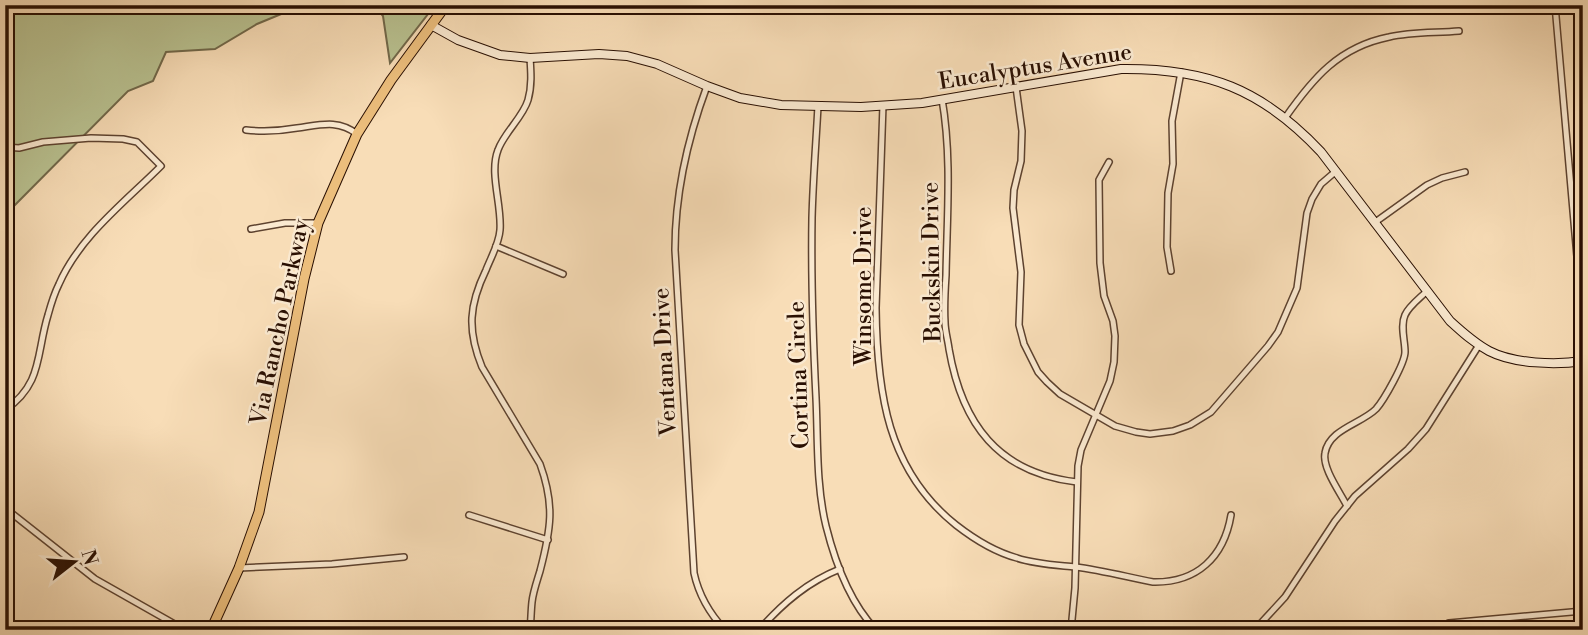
<svg xmlns="http://www.w3.org/2000/svg" width="1588" height="635" font-family="'Libre Bodoni',serif">
	<style>
		.grass { fill: #b9c291; stroke: #71684a; stroke-width: 2 }
		.lines { fill: none; stroke-linecap: round; stroke-linejoin: round }
		.street-casing { stroke: #5d422f; stroke-width: 8 }
		.secondary-casing { stroke: #290f02; stroke-width: 10 }
		.primary-casing { stroke: #290f02; stroke-width: 11 }
		.street { stroke: #fae9d0; stroke-width: 5 }
		.secondary { stroke: #fae9d0; stroke-width: 8 }
		.primary { stroke: #ecbe7c; stroke-width: 9 }
		.labels { text-anchor: middle; stroke-width: 5; stroke-linejoin: round; paint-order: stroke }
		.street-label { font-size: 23px; fill: #290f02; stroke: #fae9d0 }
	</style>
	<rect width="100%" height="100%" fill="#f8ddb7"/>
	<filter id="stains"><feTurbulence type="fractalNoise" baseFrequency=".00286" numOctaves="4"/><feColorMatrix values="0 0 0 0 .2 0 0 0 0 .09 0 0 0 0 .02 0 0 0 .5 -.17"/></filter>
	<radialGradient id="worn" r=".72"><stop offset=".6" stop-color="#630" stop-opacity="0"/><stop offset="1" stop-color="#630" stop-opacity=".3"/></radialGradient>
	<g class="grass">
		<polygon points="5,5 303,5 257,24 215,49 166,52 153,81 128,91 5,215"/>
		<polygon points="374,5 435,5 390,63 383,16"/>
	</g>
	<g class="lines">
		<defs>
			<g id="street">
				<polyline points="1555,5 1583,325"/>
				<path d="M530,58C531,72 532,86 528,100C523,117 504,133 498,150C489,173 502,205 500,230C499,244 491,257 486,270C469,305 467,330 482,367L540,464C555,505 551,529 540,571C537,581 533,592 532,602C531,611 531,621 530,630"/>
				<path d="M707,86C687,140 675,193 675,250L694,573C699,596 709,613 725,630"/>
				<polyline points="1016,87 1022,131 1021,161 1014,190 1013,208 1021,272 1019,325 1024,344 1038,372 1047,382 1060,394 1115,426 1136,432 1150,434 1173,431 1190,425 1211,412 1268,346 1278,332 1297,288 1307,213 1312,199 1321,184 1335,172"/>
				<path d="M942,99C952,157 947,216 946,275C945,290 944,307 945,322C945,331 948,340 949,349C962,424 998,473 1077,482"/>
				<path d="M883,105L876,308C877,392 887,470 956,525C974,539 995,552 1017,558C1035,564 1056,565 1075,567C1101,570 1127,577 1153,582C1197,583 1224,557 1231,515"/>
				<path d="M818,106C816,143 813,180 812,218C811,278 813,338 816,398C818,440 816,485 826,526C835,562 850,603 876,630"/>
				<path d="M1285,118C1313,78 1339,47 1389,37C1411,32 1436,33 1459,31"/>
				<path d="M246,130C264,132 280,131 297,128C320,125 338,119 357,134"/>
				<path d="M5,147L19,148L43,142L91,138L123,139L137,142L161,166C125,202 80,236 59,284C54,294 51,304 48,315C36,354 43,384 5,410"/>
				<polyline points="1374,223 1427,185 1442,178 1465,172"/>
				<polyline points="251,229 285,223 318,223"/>
				<polyline points="496,246 563,274"/>
				<polyline points="1171,271 1167,247 1168,193 1173,164 1172,121 1181,72"/>
				<path d="M1347,506C1340,492 1322,468 1325,453C1329,429 1361,424 1376,409C1384,400 1405,363 1405,352C1405,340 1400,326 1405,315C1409,306 1420,298 1427,291"/>
				<polyline points="5,508 95,579 185,630"/>
				<polyline points="469,515 548,540"/>
				<polyline points="239,568 332,564 404,557"/>
				<polyline points="1449,623 1583,611"/>
				<path d="M759,630C782,604 807,582 840,569"/>
				<polyline points="1071,630 1075,588 1078,466 1081,450 1110,381 1114,362 1115,336 1113,321 1104,296 1100,263 1099,180 1109,162"/>
				<polyline points="1252,630 1262,622 1285,597 1335,521 1355,496 1408,449 1426,429 1479,345"/>
			</g>
			<path id="secondary" d="M431,25L458,40L500,55L530,58L599,54L627,56L657,64L707,86L740,98L781,105L861,107L922,103L1121,69C1207,68 1262,89 1321,152L1450,321C1462,332 1474,343 1489,351C1514,364 1556,365 1583,361"/>
			<polyline id="primary" points="211,630 239,568 259,512 304,279 318,223 357,134 391,80 446,5"/>
		</defs>
		<use href="#street" class="street-casing"/>
		<use href="#secondary" class="secondary-casing"/>
		<use href="#primary" class="primary-casing"/>
		<use href="#street" class="street"/>
		<use href="#secondary" class="secondary"/>
		<use href="#primary" class="primary"/>
	</g>
	<g class="labels">
		<g class="street-label">
			<text transform="translate(1035 66) rotate(-9)" y="8">Eucalyptus Avenue</text>
			<text transform="translate(931 262) rotate(-91)" y="8">Buckskin Drive</text>
			<text transform="translate(863 286) rotate(-90)" y="8">Winsome Drive</text>
			<text transform="translate(279 322) rotate(-78)" y="8">Via Rancho Parkway</text>
			<text transform="translate(664 362) rotate(-93)" y="8">Ventana Drive</text>
			<text transform="translate(798 375) rotate(-92)" y="8">Cortina Circle</text>
		</g>
	</g>
	<rect width="1588" height="635" fill="none" stroke="#f8ddb7" stroke-width="28"/>
	<rect x="7" y="7" width="1574" height="621" fill="none" stroke="#290f02" stroke-width="3.5"/>
	<rect x="14" y="14" width="1560" height="607" fill="none" stroke="#290f02" stroke-width="2"/>
	<g transform="translate(74 562) rotate(73)" stroke="#fae9d0" stroke-width="5" paint-order="stroke">
	<path d="M0-5L12 26L0 18L-12 26Z" fill="#290f02"/>
	<text y="-10" font-size="19" font-weight="bold" text-anchor="middle" fill="#290f02">N</text>
	</g>
	<rect width="100%" height="100%" filter="url(#stains)"/>
	<rect width="100%" height="100%" fill="url(#worn)"/>
</svg>
